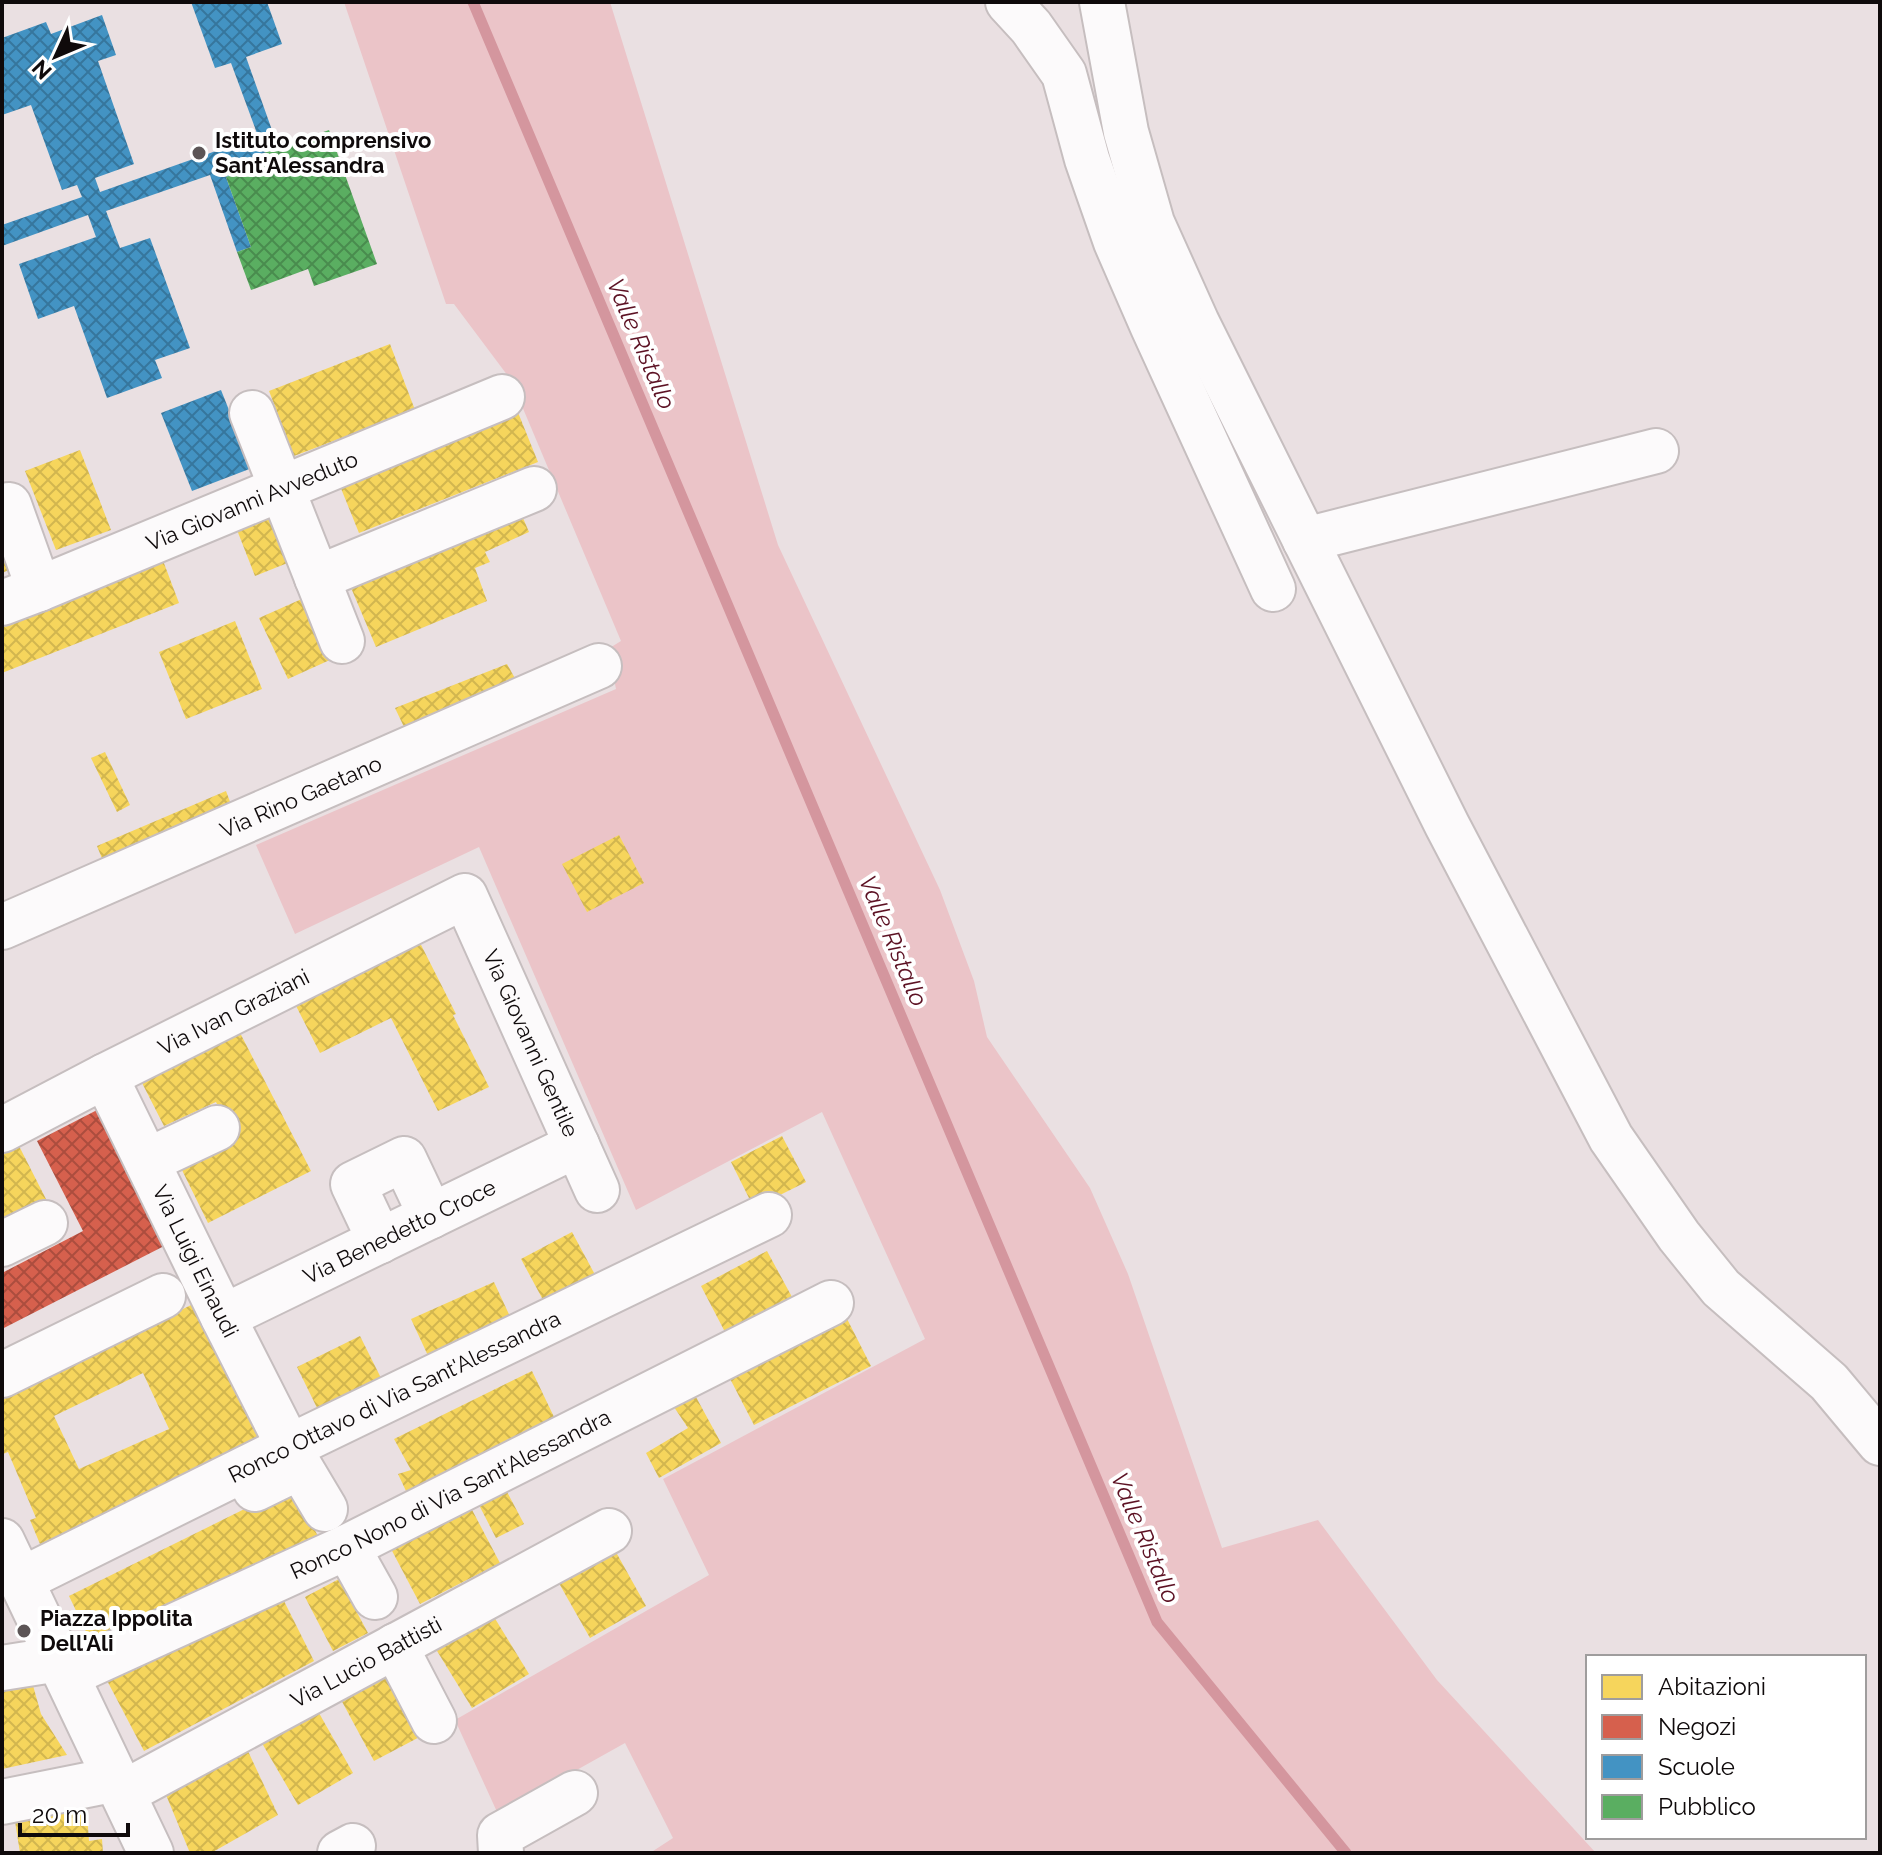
<svg xmlns="http://www.w3.org/2000/svg" width="1882" height="1855" font-family="Raleway,sans-serif">
	<style>
		.green { fill: #ebc4c8 }
		.homes { fill: url(#homes-cross-hatch); fill-rule: evenodd }
		.shops { fill: url(#shops-cross-hatch) }
		.schools { fill: url(#schools-cross-hatch) }
		.public { fill: url(#public-cross-hatch) }
		.lines { fill: none; stroke-linecap: round; stroke-linejoin: round }
		.stream { stroke: #d4969e; stroke-width: 11 }
		.minor-casing { stroke: #c6bebf; stroke-width: 48 }
		.minor { stroke: #fcfafb; stroke-width: 44 }
		.poi-dot { fill: #5c5556; stroke: #fff; stroke-width: 3 }
		.labels { text-anchor: middle; stroke-width: 8; stroke-linejoin: round; paint-order: stroke }
		.poi-label { font-size: 22px; font-weight: bold; fill: #0f0a0b; stroke: #fff; text-anchor: start }
		.street-label { font-size: 22px; fill: #0f0a0b; stroke: #fff }
		.water-label { font-size: 24px; font-style: italic; fill: #5c1123; stroke: #fff }
	</style>
	<defs>
		<pattern id="homes-cross-hatch" width="8" height="8" patternUnits="userSpaceOnUse" patternTransform="scale(2)"><rect width="8" height="8" fill="#f6d55c"/><path d="M0 0l8 8M0 8l8-8" fill="none" stroke="#d2b64f"/></pattern>
		<pattern id="shops-cross-hatch" width="8" height="8" patternUnits="userSpaceOnUse" patternTransform="scale(2)"><rect width="8" height="8" fill="#d6604d"/><path d="M0 0l8 8M0 8l8-8" fill="none" stroke="#ac4d3e"/></pattern>
		<pattern id="schools-cross-hatch" width="8" height="8" patternUnits="userSpaceOnUse" patternTransform="scale(2)"><rect width="8" height="8" fill="#4393c3"/><path d="M0 0l8 8M0 8l8-8" fill="none" stroke="#36769d"/></pattern>
		<pattern id="public-cross-hatch" width="8" height="8" patternUnits="userSpaceOnUse" patternTransform="scale(2)"><rect width="8" height="8" fill="#5aae61"/><path d="M0 0l8 8M0 8l8-8" fill="none" stroke="#498c4e"/></pattern>
	</defs>
	<rect width="100%" height="100%" fill="#eae0e2"/>
	<polygon class="green" points="344,2 610,2 778,545 940,890 974,981 987,1037 1090,1188 1128,1274 1222,1548 1318,1520 1437,1680 1596,1853 650,1853 673,1838 625,1743 498,1814 455,1720 709,1575 663,1479 925,1339 822,1112 636,1210 479,847 295,934 256,845 616,689 608,649 621,641 511,380 454,304 446,304"/>
	<g class="homes">
		<polygon points="390,344 415,410 294,456 269,391"/>
		<polygon points="517,410 538,462 359,533 338,481"/>
		<polygon points="80,450 111,530 56,550 25,471"/>
		<polygon points="520,511 529,532 485,552 490,562 475,568 487,601 376,647 349,583"/>
		<polygon points="273,516 290,562 255,576 237,530"/>
		<polygon points="2,532 16,567 2,573"/>
		<polygon points="162,558 179,603 2,673 2,621"/>
		<polygon points="304,598 332,659 288,679 259,618"/>
		<polygon points="235,621 262,689 186,719 159,652"/>
		<polygon points="507,664 517,682 405,729 395,708"/>
		<polygon points="105,752 130,805 117,812 91,758"/>
		<polygon points="226,791 232,807 103,861 97,846"/>
		<polygon points="619,835 644,883 587,912 562,864"/>
		<polygon points="416,935 456,1014 453,1015 489,1087 438,1111 391,1018 320,1053 292,998"/>
		<polygon points="237,1027 311,1171 208,1223 180,1166 235,1141 216,1102 164,1126 139,1077"/>
		<polygon points="782,1136 806,1182 754,1208 731,1162"/>
		<polygon points="19,1146 48,1203 2,1226 2,1155"/>
		<polygon points="572,1232 600,1284 549,1311 521,1259"/>
		<polygon points="767,1251 792,1297 725,1332 701,1286"/>
		<polygon points="494,1282 513,1323 430,1360 411,1319"/>
		<path d="M197,1302L265,1439L63,1545L58,1536L40,1544L30,1520L36,1518L8,1452L3,1454L2,1453V1400ZM143,1373L169,1429L79,1469L54,1416Z"/>
		<polygon points="842,1309 871,1366 754,1425 725,1369"/>
		<polygon points="360,1336 384,1384 321,1416 297,1367"/>
		<polygon points="532,1371 555,1419 406,1491 398,1474 411,1470 394,1439"/>
		<polygon points="690,1386 721,1443 659,1478 646,1453 688,1428 668,1398"/>
		<polygon points="291,1486 319,1538 91,1642 69,1596"/>
		<polygon points="506,1490 524,1524 496,1538 479,1505"/>
		<polygon points="470,1506 500,1563 420,1604 390,1547"/>
		<polygon points="612,1545 646,1606 590,1638 556,1578"/>
		<polygon points="339,1579 368,1633 333,1651 305,1597"/>
		<polygon points="280,1593 314,1661 144,1751 102,1671"/>
		<polygon points="491,1612 529,1674 472,1708 434,1646"/>
		<polygon points="395,1666 431,1731 374,1761 339,1696"/>
		<polygon points="32,1682 41,1714 67,1755 2,1769 2,1687"/>
		<polygon points="315,1706 353,1773 298,1805 259,1738"/>
		<polygon points="246,1747 278,1815 211,1853 190,1853 164,1790"/>
		<polygon points="86,1801 89,1841 102,1839 103,1853 20,1853 14,1815"/>
	</g>
	<polygon class="shops" points="99,1109 168,1244 2,1329 2,1273 83,1231 37,1141"/>
	<g class="schools">
		<polygon points="191,2 267,2 282,44 246,57 278,147 264,153 268,163 226,177 251,247 237,252 210,175 106,211 120,248 150,238 190,348 155,360 162,378 107,398 74,306 38,319 19,264 96,237 88,215 2,246 2,225 82,197 77,185 62,190 31,105 2,115 2,38 46,22 51,34 102,15 116,55 98,61 134,164 95,178 100,192 258,136 231,63 215,68"/>
		<polygon points="221,390 252,468 192,491 161,413"/>
	</g>
	<polygon class="public" points="329,130 377,264 314,286 308,269 251,290 237,252 251,247 226,177 268,163 264,153"/>
	<g class="lines">
		<polyline class="stream" points="473,2 1157,1622 1346,1853"/>
		<defs>
			<g id="minor">
				<polyline points="1008,2 1031,27 1064,74 1087,159 1116,242 1153,327 1273,589"/>
				<polyline points="1102,2 1126,132 1152,223 1197,323 1447,825 1611,1138 1679,1236 1721,1288 1829,1382 1880,1443"/>
				<polyline points="252,413 342,641"/>
				<polyline points="9,505 39,589"/>
				<polyline points="1305,540 1656,451"/>
				<polyline points="317,578 534,489"/>
				<path id="s1" d="M2,603L39,589L502,397"/>
				<path id="s2" d="M2,927L599,666"/>
				<path id="s3" d="M105,1076L223,1317L289,1447"/>
				<path id="s4" d="M2,1130L105,1076L465,896L597,1190"/>
				<polyline points="147,1161 217,1128"/>
				<polyline points="380,1241 353,1184 404,1159 431,1216"/>
				<polyline points="2,1244 45,1223"/>
				<path id="s5" d="M223,1317L577,1145"/>
				<polyline points="2,1375 163,1296"/>
				<polyline points="255,1489 300,1467 325,1509"/>
				<polyline points="2,1541 151,1853"/>
				<polyline points="347,1547 375,1597"/>
				<path id="s6" d="M21,1580L289,1447L769,1215"/>
				<polyline points="395,1646 434,1721"/>
				<polyline points="2,1668 59,1659"/>
				<path id="s7" d="M67,1675L347,1547L831,1303"/>
				<path id="s8" d="M123,1793L609,1531"/>
				<polyline points="2,1802 117,1779"/>
				<polyline points="340,1853 353,1846"/>
				<polyline points="501,1853 500,1835 575,1793"/>
			</g>
		</defs>
		<use href="#minor" class="minor-casing"/>
		<use href="#minor" class="minor"/>
	</g>
	<g class="poi-dot">
		<circle cx="199" cy="153" r="8"/>
		<circle cx="24" cy="1631" r="8"/>
	</g>
	<g class="labels">
		<g class="poi-label">
			<text x="215" y="148">Istituto comprensivo<tspan x="215" dy="25">Sant'Alessandra</tspan></text>
			<text x="40" y="1626">Piazza Ippolita<tspan x="40" dy="25">Dell'Ali</tspan></text>
		</g>
		<g class="street-label">
			<text dy="8" stroke="none"><textPath href="#s1" startOffset="270">Via Giovanni Avveduto</textPath></text>
			<text dy="8" stroke="none"><textPath href="#s2" startOffset="326">Via Rino Gaetano</textPath></text>
			<text dy="8" stroke="none"><textPath href="#s4" startOffset="260">Via Ivan Graziani</textPath></text>
			<text dy="8" stroke="none"><textPath href="#s4" startOffset="680">Via Giovanni Gentile</textPath></text>
			<text dy="8" stroke="none"><textPath href="#s5" startOffset="196">Via Benedetto Croce</textPath></text>
			<text dy="8" stroke="none"><textPath href="#s3" startOffset="206">Via Luigi Einaudi</textPath></text>
			<text dy="8" stroke="none"><textPath href="#s6" startOffset="416">Ronco Ottavo di Via Sant'Alessandra</textPath></text>
			<text dy="8" stroke="none"><textPath href="#s7" startOffset="424">Ronco Nono di Via Sant'Alessandra</textPath></text>
			<text dy="8" stroke="none"><textPath href="#s8" startOffset="276">Via Lucio Battisti</textPath></text>
		</g>
		<g class="water-label">
			<text transform="translate(641 344) rotate(67)" y="8">Valle Ristallo</text>
			<text transform="translate(893 941) rotate(67)" y="8">Valle Ristallo</text>
			<text transform="translate(1145 1538) rotate(67)" y="8">Valle Ristallo</text>
		</g>
	</g>
	<rect width="1882" height="1855" fill="none" stroke="#0f0a0b" stroke-width="8"/>
	<rect x="1586" y="1655" width="280" height="184" fill="#ffffff" stroke="#9f9d9d" stroke-width="2"/>
	<rect x="1602" y="1675" width="40" height="24" fill="#f6d55c" stroke="#9f9d9d" stroke-width="2"/>
	<text x="1658" y="1695" font-size="24" fill="#0f0a0b">Abitazioni</text>
	<rect x="1602" y="1715" width="40" height="24" fill="#d6604d" stroke="#9f9d9d" stroke-width="2"/>
	<text x="1658" y="1735" font-size="24" fill="#0f0a0b">Negozi</text>
	<rect x="1602" y="1755" width="40" height="24" fill="#4393c3" stroke="#9f9d9d" stroke-width="2"/>
	<text x="1658" y="1775" font-size="24" fill="#0f0a0b">Scuole</text>
	<rect x="1602" y="1795" width="40" height="24" fill="#5aae61" stroke="#9f9d9d" stroke-width="2"/>
	<text x="1658" y="1815" font-size="24" fill="#0f0a0b">Pubblico</text>
	<g transform="translate(56 56) rotate(226)" stroke="#ffffff" stroke-width="6" paint-order="stroke">
	<path d="M0-6L14 30L0 20L-14 30Z" fill="#0f0a0b"/>
	<text y="-12" font-size="22" font-weight="bold" text-anchor="middle" fill="#0f0a0b">N</text>
	</g>
	<path d="M20 1823v12h108v-12" fill="none" stroke="#0f0a0b" stroke-width="4"/>
	<text x="32" y="1823" font-size="24" fill="#0f0a0b" stroke="#ffffff" stroke-width="6" paint-order="stroke">20 m</text>
</svg>
